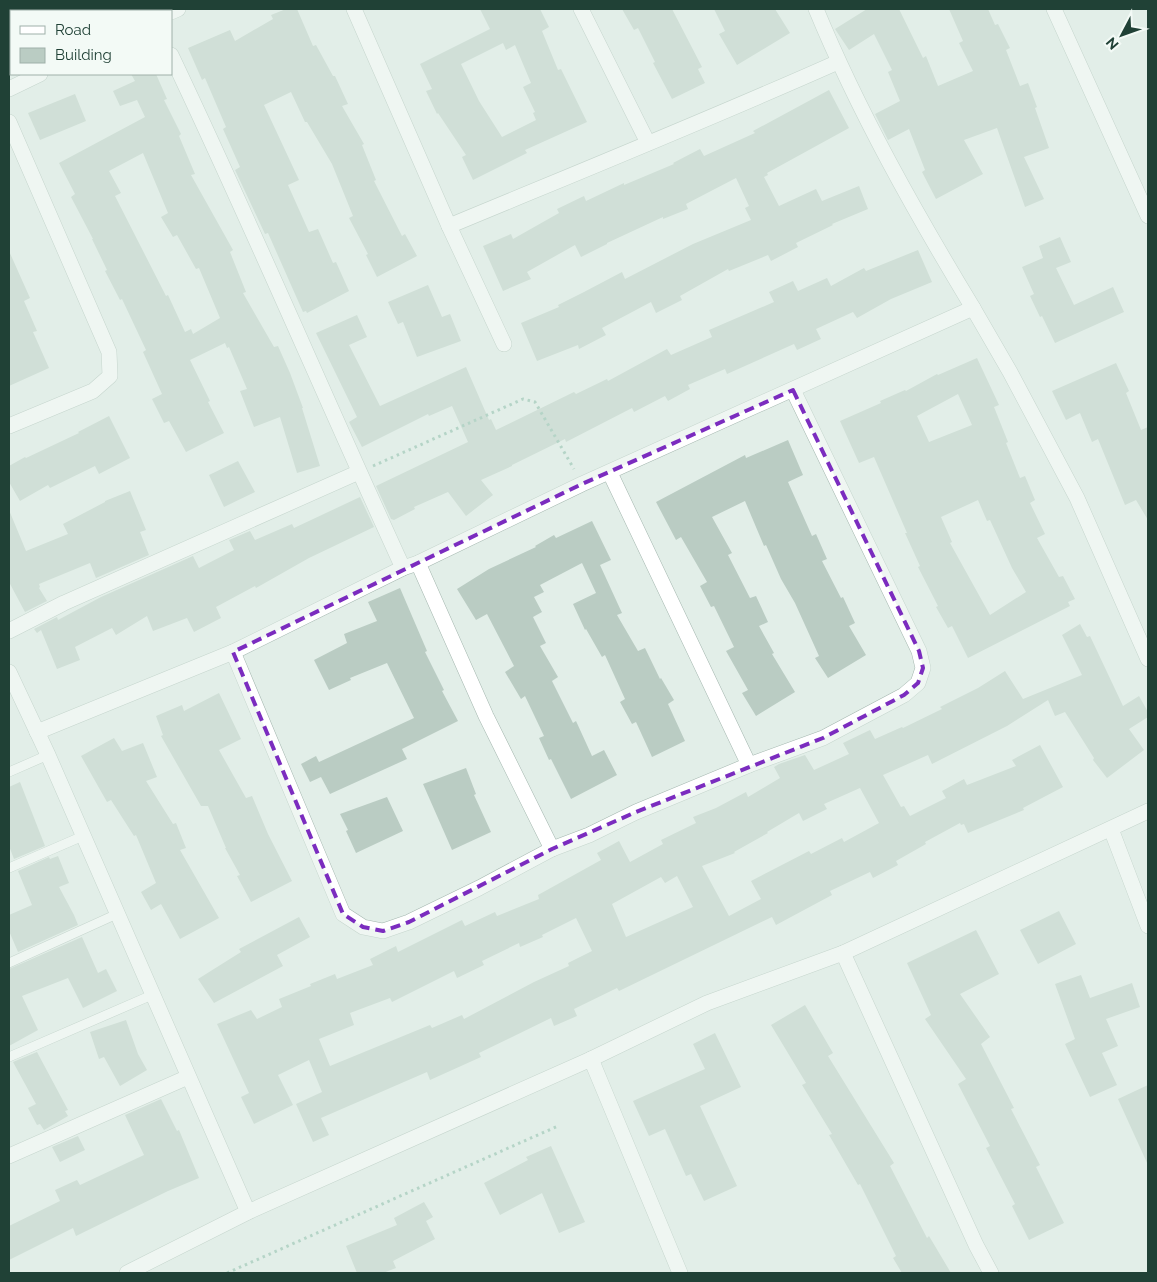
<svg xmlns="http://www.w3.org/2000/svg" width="1157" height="1282" font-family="Raleway,sans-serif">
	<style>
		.building { fill: #baccc3; fill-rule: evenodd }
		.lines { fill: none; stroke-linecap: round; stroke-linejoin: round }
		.service-casing { stroke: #a4b7af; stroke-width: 10 }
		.minor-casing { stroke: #a4b7af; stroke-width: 16 }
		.path { stroke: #7fb4a0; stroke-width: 3; stroke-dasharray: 2.5 4; stroke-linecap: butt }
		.service { stroke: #fff; stroke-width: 9 }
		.minor { stroke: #fff; stroke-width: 15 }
		.marked { fill: none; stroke: #7b2cbf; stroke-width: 4; stroke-dasharray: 10 6; stroke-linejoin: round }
	</style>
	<rect width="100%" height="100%" fill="#e2eee8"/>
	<g class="building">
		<polygon points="286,9 297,9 313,46 316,45 333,76 335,76 348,104 342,106 364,144 362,145 376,180 374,181 402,236 405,234 417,256 377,277 366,255 368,254 349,218 353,216 332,164 307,122 305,122 291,92 264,105 299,180 288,185 309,232 318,229 333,263 336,262 349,291 307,313 306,311 303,312 268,233 265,234 235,170 240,167 223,129 226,127 205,78 202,80 188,48 230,30 235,41 273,19 271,15"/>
		<path d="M480,9H540L549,27L542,31L558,70L561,69L587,122L525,150L527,153L473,180L462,157L466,155L438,113L437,114L426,91L432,89L420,64L490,29ZM503,43L506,50L515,45L531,83L523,87L535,112L533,113L536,120L502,137L479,101L461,64Z"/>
		<polygon points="622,9 672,9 702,67 698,69 705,83 672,99 653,63 655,62 638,28 634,30"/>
		<polygon points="714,9 775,9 790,33 737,65 719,34 725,31"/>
		<polygon points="867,9 899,9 923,58 926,56 938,86 973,71 959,43 963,41 949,9 988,9 995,25 998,24 1010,48 1006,50 1020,86 1028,83 1037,107 1035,108 1049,148 1024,157 1044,199 1025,207 997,128 964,140 983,174 936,199 922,172 925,170 909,129 888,140 875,114 900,101 888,72 892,70 874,34 849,50 835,29"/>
		<path d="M131,74H156L167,99L164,100L181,134L179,136L195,174L191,175L233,250L230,252L246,292L243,293L274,347L278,346L290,373L303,408H302L320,466L297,473L280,417L254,427L240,391L247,389L229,347L227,348L225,343L190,360L210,401L208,402L224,433L186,452L169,421L164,423L152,399L162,394L143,352L146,350L122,299L120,300L105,271L107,270L92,239H93L71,197L75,194L59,163L145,117L137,100L120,106L113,91L135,81ZM143,153L168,213L161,217L173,237L177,235L196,269L199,268L220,318L193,334L191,329L185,332L168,295L166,296L115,196L121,193L109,171Z"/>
		<polygon points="829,90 849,128 767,173 768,175 764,177 779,206 816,189 822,201 859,186 868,209 832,224 833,225 796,243 798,247 771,261 768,255 729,271 728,269 680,296 682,300 656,313 651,302 602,328 606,335 579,349 578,345 537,361 521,323 559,307 558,305 584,292 622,272 625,279 693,244 751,220 745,208 749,206 736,178 686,204 688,209 663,219 663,217 607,243 607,244 581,257 575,245 527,272 531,279 503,291 483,246 511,234 513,239 559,213 557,209 584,196 586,201 624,183 624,185 674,164 673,163 700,149 704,156 755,133 753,131"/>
		<polygon points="75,94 86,121 40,140 28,113"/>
		<polygon points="1060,237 1071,262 1056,268 1074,305 1113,287 1124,312 1055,343 1042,316 1040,317 1030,296 1034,294 1022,267 1043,258 1039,246"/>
		<polygon points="918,250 932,282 891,299 857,318 853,312 816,329 821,339 797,350 794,344 727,374 725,369 688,385 690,389 668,401 665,396 634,412 632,408 566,442 565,439 512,465 512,466 481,480 493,495 466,516 448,492 414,507 415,509 394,520 391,519 376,486 468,442 452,406 429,416 428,414 362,447 349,422 357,417 316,333 357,315 367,337 349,345 380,406 466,367 489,420 491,419 496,430 574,392 576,394 607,379 608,381 667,349 671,355 712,337 709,330 774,302 769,292 793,281 798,291 827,278 831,286 864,268 866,271"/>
		<polygon points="9,251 30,298 24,301 37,331 33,332 49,368 9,386"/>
		<polygon points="428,285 442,317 450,314 461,341 417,357 403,322 398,324 388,302"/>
		<path d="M977,358L999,405L994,407L1008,442L1006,443L1020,478L1025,476L1035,500L1030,503L1045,534L1037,538L1059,577L1063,576L1075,599L1068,602L1070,606L968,658L952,626L948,628L936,607L938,606L918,567L920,566L905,533H907L874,457L859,463L840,421L881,403L880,401L905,390L906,391L937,374L938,375ZM958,394L972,425L929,442L917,416ZM978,500L987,521L990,520L1012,568L1026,592L990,615L950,543L952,542L941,517Z"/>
		<polygon points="1116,363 1129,391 1126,393 1141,430 1148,427 1148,520 1136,500 1125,505 1098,439 1092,442 1080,413 1066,420 1052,391"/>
		<polygon points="109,416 130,458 99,474 95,466 50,488 48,485 20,501 9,482 9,466 25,457 26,458 79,433 78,432"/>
		<polygon points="788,440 803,475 788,482 812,536 816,534 827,559 822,561 841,598 843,597 855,623 849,626 866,655 828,678 815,658 819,656 795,603 781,579 766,545 764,546 745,501 712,517 732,553 728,555 750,598 756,596 768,622 759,626 774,653 772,654 795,692 756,716 742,693 748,690 726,651 734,647 714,606 711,607 700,586 707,582 681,537 676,540 656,502 745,455 746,458"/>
		<polygon points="238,461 255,492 224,507 209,475"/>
		<polygon points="130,491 146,530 140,532 149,555 96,578 90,563 39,584 40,587 39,588 47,601 25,612 9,582 9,510 26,551 68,534 63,524 105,502 105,501"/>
		<polygon points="360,497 374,527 309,558 256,588 255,586 216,607 221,618 194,632 187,618 153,631 147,616 116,635 112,628 75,647 80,660 57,669 41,630 37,633 34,629 57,617 58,620 101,597 193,556 199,568 234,550 229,540 250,531 255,540 292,524 294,528"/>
		<polygon points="592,521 611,560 600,565 622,613 617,615 638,651 645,648 660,679 661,678 674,700 668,704 685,741 652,757 636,722 632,724 620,702 625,699 605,655 602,657 586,629 585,630 573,604 596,593 582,563 540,585 544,592 534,597 542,612 533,617 546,643 540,646 558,677 552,681 573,723 576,721 592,756 604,750 617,775 571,799 551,759 549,760 539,738 544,736 525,696 521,699 505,672 514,666 487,614 476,620 457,589 489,569 536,547 535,546 554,535 556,538"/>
		<polygon points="400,588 427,651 425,652 444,690 442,691 458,721 402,749 407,759 330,794 321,777 310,782 301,764 316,756 319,762 414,718 387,663 350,678 351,680 329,690 314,660 347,643 344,634 377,621 368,602"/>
		<path d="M1080,624L1087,637L1090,636L1123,706L1139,696L1148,712V717L1129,729L1144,750L1107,778L1093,760L1094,758L1065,712L1055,716L1048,700L1007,726L932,764L928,755L883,775L901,807L904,806L910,816L946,798L942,791L964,779L967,785L1016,766L1012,760L1040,745L1063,787L1023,808L1024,810L968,833L964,824L961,825L960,823L925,842L926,844L896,861L898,865L873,878L870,872L830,891L832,895L776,925L772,917L619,991L617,988L574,1009L577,1016L554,1026L551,1018L479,1053L481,1057L430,1080L427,1072L321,1118L329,1135L313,1142L296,1104L322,1092L309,1060L278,1075L293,1105L254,1124L241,1097L249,1093L217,1024L251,1010L257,1019L282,1007L279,999L311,986L310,984L335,974L337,979L373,965L370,959L396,946L398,952L462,920L465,926L495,912L497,916L539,899L538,895L601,860L597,853L619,841L630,862L663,844L661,840L696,823L693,817L716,808L746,792L748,797L780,778L774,767L779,764L805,755L814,770L849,754L843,743L870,730L875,739L902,727L903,728L942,709L940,707L978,688L1005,671L1023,699L1082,675L1062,635ZM860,788L879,823L844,842L842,838L811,854L809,851L751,881L761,899L729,916L702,866L735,853L734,852L768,833L767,832L799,813L803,821L827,809L824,804ZM677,876L693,907L626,937L612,904L661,877L665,883ZM576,918L592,951L568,963L569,966L534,982L464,1019L462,1015L432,1028L430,1025L330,1066L319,1039L354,1025L350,1013L390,998L392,1002L454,971L457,978L484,965L482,961L519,943L520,947L543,937L542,935Z"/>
		<polygon points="219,693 241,739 219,750 246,798 252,796 268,834 292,881 251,902 237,876 240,875 225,848 226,848 208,806 201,806 161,736 163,735 156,716 182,705 184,711"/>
		<polygon points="114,738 122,751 143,743 157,777 146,781 173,824 176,823 186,848 180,850 219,918 180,939 161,904 151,910 141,892 156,883 136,835 134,836 111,800 107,802 81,756"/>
		<polygon points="466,768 476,794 474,795 491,832 452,850 423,784"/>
		<polygon points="20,782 45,846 14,859 9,846 9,787"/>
		<polygon points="387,797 403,831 356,853 346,831 348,830 340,814"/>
		<polygon points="58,856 69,883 59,887 74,915 78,925 18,952 9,931 9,915 32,905 18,871 49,857 50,859"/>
		<polygon points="1059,911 1076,944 1038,964 1020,930"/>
		<polygon points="299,917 310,937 277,955 283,966 214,1003 198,979 241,952 239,949"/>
		<polygon points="976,930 999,974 960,994 990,1037 981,1044 1014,1108 1011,1109 1040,1165 1036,1167 1064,1223 1029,1240 1012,1206 1015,1204 986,1148 990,1146 958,1084 966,1079 925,1019 931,1015 907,963"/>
		<polygon points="82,937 98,973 106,969 117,991 83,1008 68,978 22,996 38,1030 9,1046 9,969"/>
		<polygon points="1081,975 1090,998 1132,983 1140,1007 1106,1019 1118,1046 1102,1053 1117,1085 1090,1097 1065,1044 1075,1039 1055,984"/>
		<polygon points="805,1005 833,1053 828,1056 894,1163 890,1166 927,1238 929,1236 951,1273 902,1273 893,1258 896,1256 860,1184 858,1185 829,1135 832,1134 802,1085 806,1083 771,1025"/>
		<polygon points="126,1020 138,1054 147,1070 120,1086 104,1057 99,1059 90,1032"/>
		<polygon points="715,1033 741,1087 700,1106 737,1186 704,1201 691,1174 686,1176 665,1129 649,1136 633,1101 705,1069 693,1044"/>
		<polygon points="37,1052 68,1110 65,1111 68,1116 44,1130 40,1124 37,1125 28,1108 36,1104 13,1062"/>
		<polygon points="1148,1085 1148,1165 1118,1099"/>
		<polygon points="161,1099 177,1131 179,1130 199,1178 168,1191 76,1236 73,1228 9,1260 9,1226 60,1201 55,1190 77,1180 80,1185 144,1155 125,1115"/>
		<polygon points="78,1136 85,1150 60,1162 52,1147"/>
		<polygon points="551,1146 585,1222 559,1233 542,1193 500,1215 484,1183 528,1160 526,1157"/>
		<polygon points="424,1202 433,1217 426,1221 435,1239 393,1261 396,1268 383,1273 357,1273 346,1246 397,1225 394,1218"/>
	</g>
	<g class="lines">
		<defs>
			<g id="service">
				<polyline points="9,772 48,755"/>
				<polyline points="9,868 83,836"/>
				<polyline points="9,963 117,914"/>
				<polyline points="9,1057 152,995"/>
			</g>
			<g id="minor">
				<polyline points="354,9 449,226"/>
				<polyline points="581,9 648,143"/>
				<path d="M816,9C859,113 915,212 973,308"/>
				<polyline points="1054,9 1148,216"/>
				<polyline points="171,12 178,9"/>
				<path d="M171,55C252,225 325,398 403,568"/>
				<polyline points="9,89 40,74"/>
				<polyline points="9,122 109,352 110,376 93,391 9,426"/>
				<path d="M504,344L449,226C579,172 710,119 838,62"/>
				<polyline points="610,473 749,765"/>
				<polyline points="418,563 486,716 552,849"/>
				<polyline points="9,631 64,603 359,472"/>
				<polyline points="233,652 343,914 363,927 383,931 409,922 479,888 552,849 589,835 636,812 749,765 823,738 904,695 918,683 923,668 919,651 793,390"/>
				<polyline points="9,672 48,755 248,1212"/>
				<polyline points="37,732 233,652 403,568 418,563 582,484 973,308 1010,372 1077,498 1148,659"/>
				<polyline points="1111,829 1148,926"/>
				<polyline points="843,953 976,1245 991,1273"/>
				<polyline points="591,1059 680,1273"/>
				<polyline points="9,1156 188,1077"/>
				<polyline points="127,1273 248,1212 591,1059 707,1003 843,953 1148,811"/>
			</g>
		</defs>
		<use href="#service" class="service-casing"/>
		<use href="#minor" class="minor-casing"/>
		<g class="path">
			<polyline points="373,466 523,399 535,402 574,469"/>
			<polyline points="227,1273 558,1126"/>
		</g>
		<use href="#service" class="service"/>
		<use href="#minor" class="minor"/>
	</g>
	<path d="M0 0H1157V1282H0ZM793,390L919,651L923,668L918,683L904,695L823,738L636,812L552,849L409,922L383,931L363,927L343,914L233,652L582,484Z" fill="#e2eee8" fill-opacity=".55" fill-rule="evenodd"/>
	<path class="marked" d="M793,390L919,651L923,668L918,683L904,695L823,738L636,812L552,849L409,922L383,931L363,927L343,914L233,652L582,484Z"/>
	<rect width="1157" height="1282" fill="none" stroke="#204136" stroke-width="20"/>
	<rect x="10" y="10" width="162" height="65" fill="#f3faf6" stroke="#9fb0a9"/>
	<rect x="20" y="26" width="25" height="8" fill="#ffffff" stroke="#9fb0a9"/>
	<text x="55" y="35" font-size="15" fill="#204136">Road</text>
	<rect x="20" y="48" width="25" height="15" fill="#baccc3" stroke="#9fb0a9"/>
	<text x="55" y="60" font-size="15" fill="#204136">Building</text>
	<g transform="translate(1122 35) rotate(229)" stroke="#f3faf6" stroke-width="4" paint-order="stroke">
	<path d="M0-4L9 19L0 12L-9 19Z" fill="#204136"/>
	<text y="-8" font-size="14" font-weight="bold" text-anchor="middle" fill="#204136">N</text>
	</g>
</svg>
